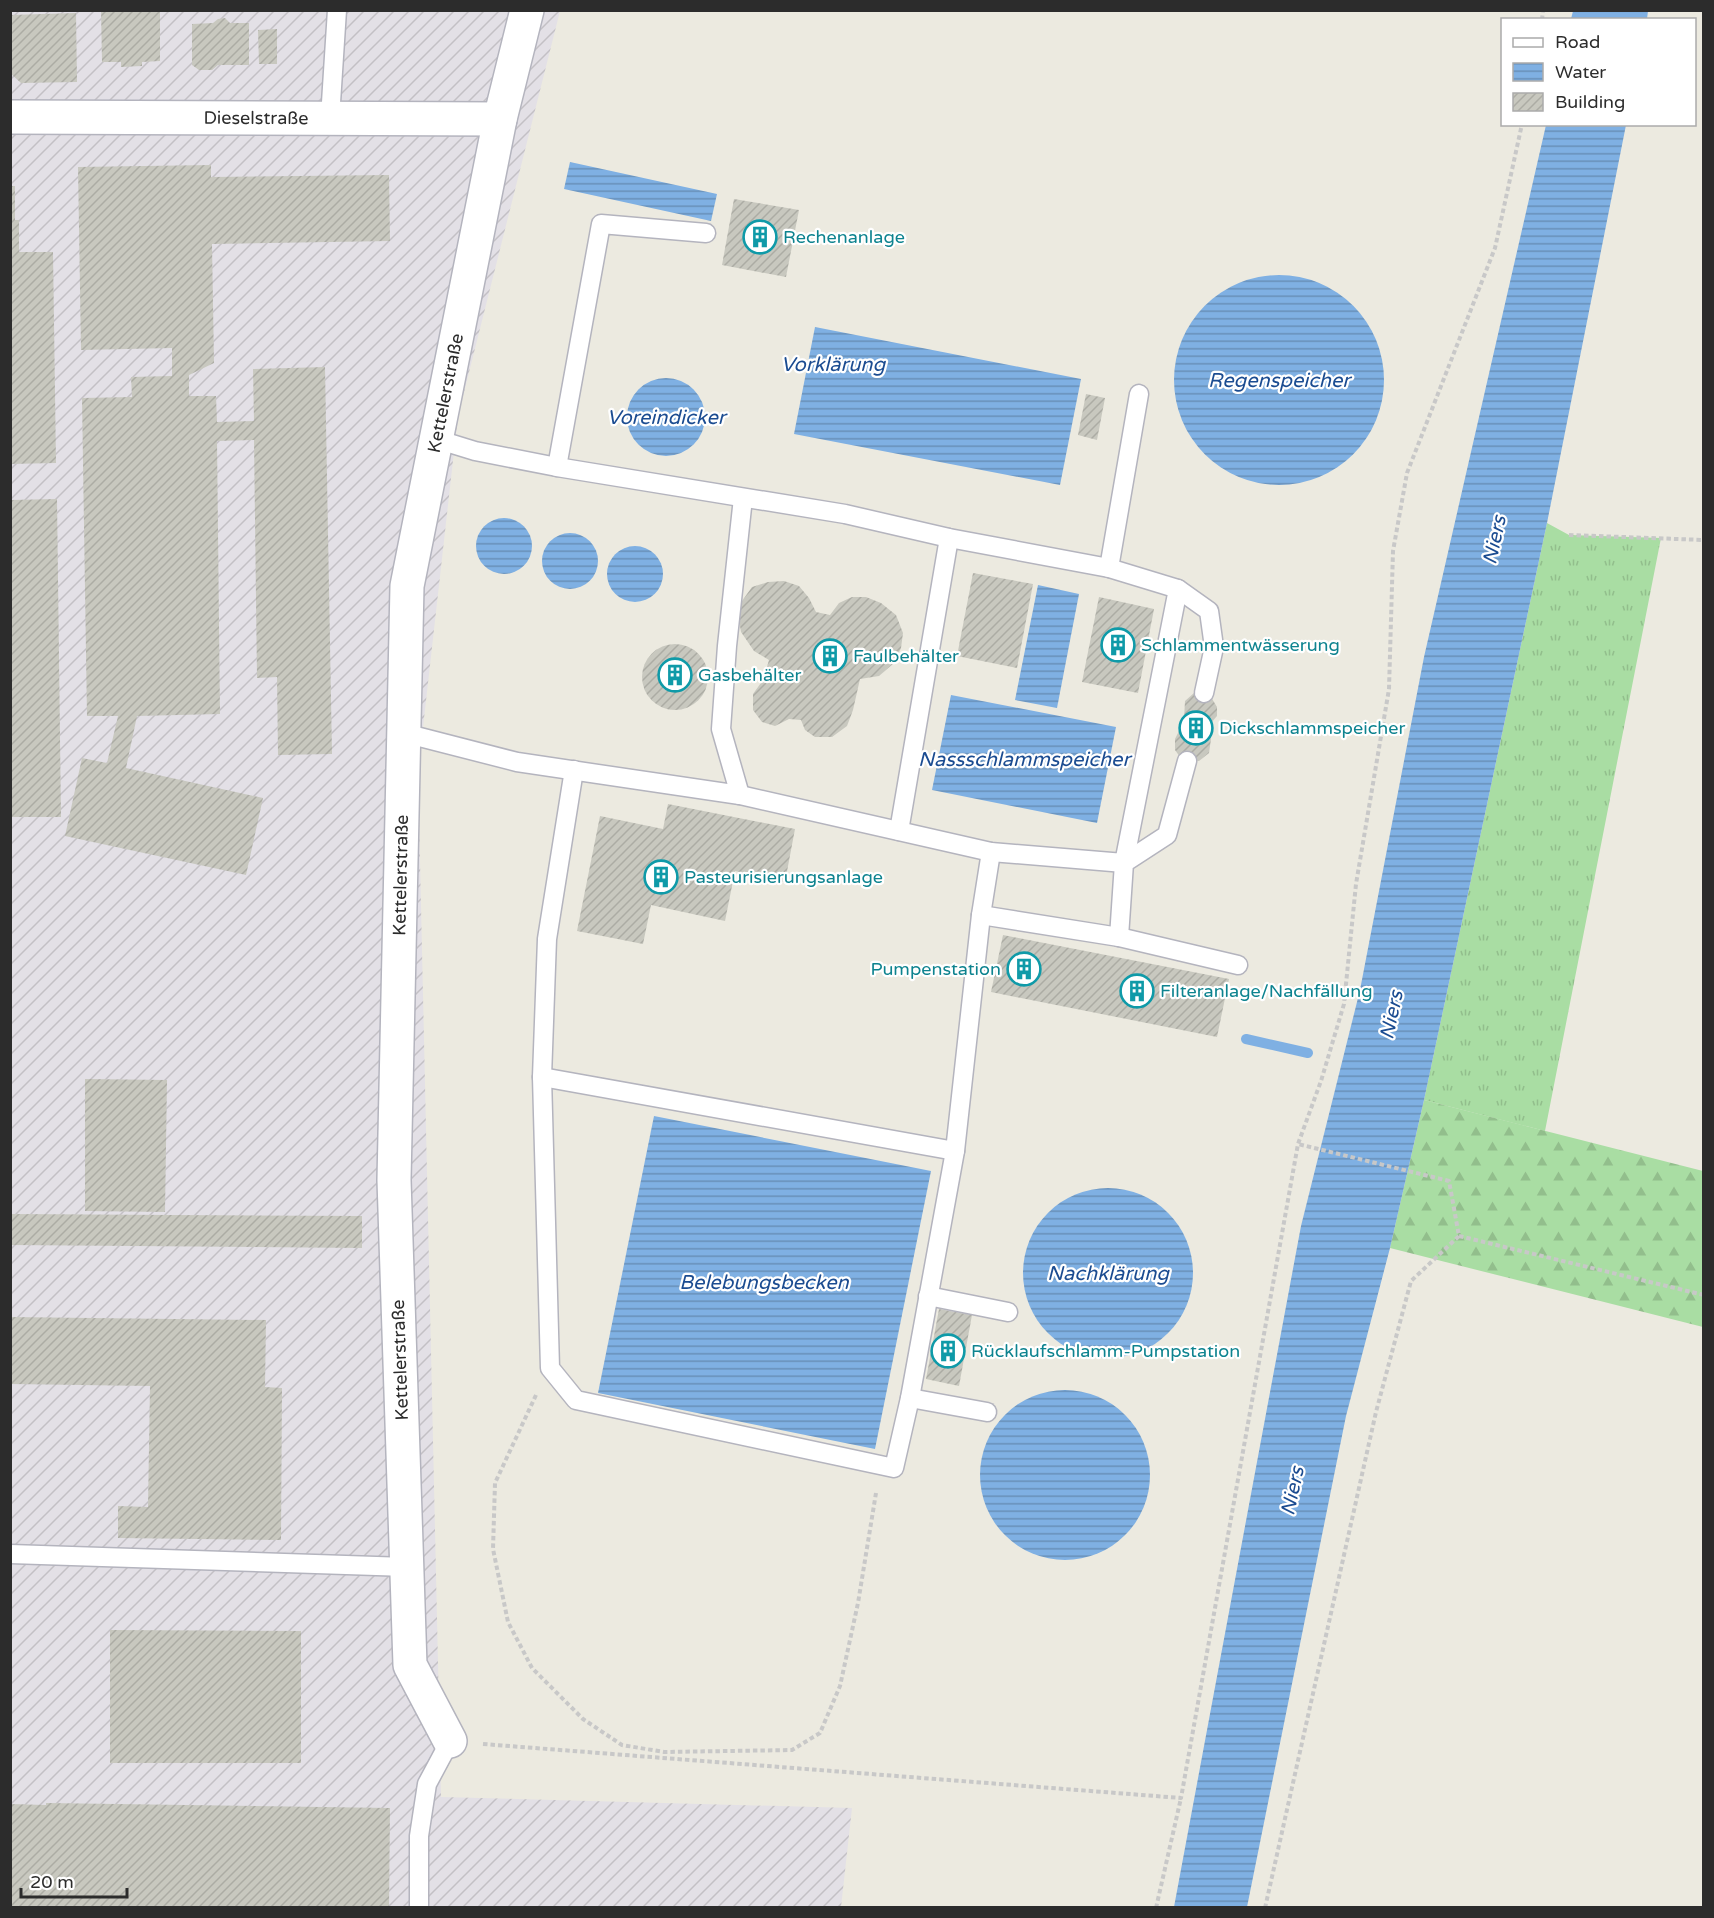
<svg xmlns="http://www.w3.org/2000/svg" width="1714" height="1918" font-family="'Varela Round',sans-serif">
	<style>
		.industrial { fill: url(#industrial-furrows) }
		.grass { fill: url(#grass-tufts) }
		.forest { fill: url(#forest-firs) }
		.water { fill: url(#water-rules) }
		.lines { fill: none; stroke-linecap: round; stroke-linejoin: round }
		.stream { stroke: #7fb0e3; stroke-width: 10 }
		.building { fill: url(#building-hatch) }
		.service-casing { stroke: #b4b4be; stroke-width: 21 }
		.minor-casing { stroke: #b4b4be; stroke-width: 36 }
		.path { stroke: #c8c8c8; stroke-width: 4; stroke-dasharray: 4.5 3; stroke-linecap: butt }
		.service { stroke: #fff; stroke-width: 18 }
		.minor { stroke: #fff; stroke-width: 33 }
		.labels { text-anchor: middle; stroke-width: 4.5; stroke-linejoin: round; paint-order: stroke }
		.street-label { font-size: 18px; fill: #2c2c2c; stroke: #fff }
		.culture-label { font-size: 18px; fill: #0d838f; stroke: #fff; text-anchor: start }
		.water-label { font-size: 20px; font-style: italic; fill: #1b4c91; stroke: #fff }
	</style>
	<defs>
		<pattern id="industrial-furrows" width="10" height="10" patternUnits="userSpaceOnUse" patternTransform="scale(1.5)"><rect width="10" height="10" fill="#e3e0e6"/><path d="M-1 1l2-2M0 10L10 0M9 11l2-2" fill="none" stroke="#c3c0c5"/></pattern>
		<pattern id="grass-tufts" width="24" height="20" patternUnits="userSpaceOnUse" patternTransform="scale(1.5)"><rect width="24" height="20" fill="#a9dda3"/><path d="M3 7l-1-3M5 7V3M7 7l1-3M15 17l-1-3M17 17v-4M19 17l1-3" fill="none" stroke="#92be8c"/></pattern>
		<pattern id="forest-firs" width="22" height="20" patternUnits="userSpaceOnUse" patternTransform="scale(1.5)"><rect width="22" height="20" fill="#a9dda3"/><path d="M5 1l3.5 6h-7zM16 11l3.5 6h-7z" fill="#92be8c"/></pattern>
		<pattern id="water-rules" width="6" height="5" patternUnits="userSpaceOnUse" patternTransform="scale(1.5)"><rect width="6" height="5" fill="#7fb0e3"/><path d="M0 2.5h6" fill="none" stroke="#688fb8"/></pattern>
		<pattern id="building-hatch" width="6" height="6" patternUnits="userSpaceOnUse" patternTransform="scale(1.5)"><rect width="6" height="6" fill="#c8c8bf"/><path d="M-1 1l2-2M0 6l6-6M5 7l2-2" fill="none" stroke="#acaca4"/></pattern>
	</defs>
	<rect width="100%" height="100%" fill="#eceae0"/>
	<polygon class="industrial" points="11,11 560,11 458,416 418,772 441,1797 852,1808 841,1907 11,1908"/>
	<polygon class="grass" points="1547,523 1569,535 1661,538 1545,1131 1424,1100"/>
	<polygon class="forest" points="1424,1100 1703,1171 1703,1327 1390,1248"/>
	<g class="water">
		<polygon points="1573,11 1573,10 1648,11 1647,19 1571,19"/>
		<polygon points="1546,125 1626,125 1547,523 1424,1100 1390,1248 1346,1416 1247,1907 1174,1907 1301,1226 1360,990 1424,657"/>
		<polygon points="570,162 717,194 711,221 564,189"/>
		<circle cx="1279" cy="380" r="105"/>
		<polygon points="815,327 1081,379 1060,485 794,434"/>
		<circle cx="666" cy="417" r="39"/>
		<circle cx="504" cy="546" r="28"/>
		<circle cx="570" cy="561" r="28"/>
		<circle cx="635" cy="574" r="28"/>
		<polygon points="1038,585 1079,594 1057,708 1015,700"/>
		<polygon points="951,695 1116,727 1097,823 932,790"/>
		<polygon points="654,1116 931,1171 875,1449 598,1393"/>
		<circle cx="1108" cy="1273" r="85"/>
		<circle cx="1065" cy="1475" r="85"/>
	</g>
	<g class="lines">
		<polyline class="stream" points="1246,1039 1308,1053"/>
	</g>
	<g class="building">
		<polygon points="101,10 160,10 160,61 142,62 142,66 121,67 121,62 102,62"/>
		<polygon points="76,13 77,82 21,83 10,73 10,15"/>
		<polygon points="225,18 230,23 249,23 249,65 218,65 212,70 199,70 192,65 192,24 213,23 218,19"/>
		<polygon points="277,29 277,64 259,64 258,30"/>
		<polygon points="211,165 211,177 389,175 390,241 212,244 214,363 189,375 189,396 216,396 217,422 254,421 253,369 325,367 332,754 278,755 277,677 257,678 254,440 217,441 220,714 137,716 126,768 263,798 246,875 65,836 82,758 107,763 118,716 87,716 82,398 132,397 131,377 172,376 172,348 81,350 78,167"/>
		<polygon points="10,186 15,186 15,220 19,220 19,252 53,252 56,463 10,464"/>
		<polygon points="734,199 799,210 786,277 722,265"/>
		<polygon points="1086,394 1105,398 1097,440 1078,435"/>
		<polygon points="57,499 61,817 10,817 10,500"/>
		<polygon points="973,573 1033,584 1017,668 957,656"/>
		<polygon points="784,581 799,586 809,598 816,612 830,615 839,603 852,597 866,597 881,603 896,615 903,633 901,648 894,663 879,676 860,679 853,710 847,726 832,737 815,737 805,730 801,720 789,719 775,726 762,722 753,710 753,694 763,680 769,660 754,651 741,632 739,620 742,601 752,587 768,582"/>
		<polygon points="1099,597 1154,609 1138,693 1082,682"/>
		<circle cx="675" cy="677" r="33"/>
		<polygon points="1194,693 1204,693 1211,697 1217,707 1217,716 1210,724 1203,729 1211,739 1209,753 1199,761 1187,760 1180,757 1175,750 1175,739 1179,731 1189,726 1184,719 1185,701"/>
		<polygon points="668,804 795,829 785,882 735,871 725,921 651,905 643,944 577,931 600,816 663,829"/>
		<polygon points="1003,935 1229,979 1217,1037 991,992"/>
		<polygon points="85,1079 167,1080 165,1212 85,1211"/>
		<polygon points="10,1214 362,1216 362,1248 10,1245"/>
		<polygon points="939,1309 972,1315 959,1386 926,1379"/>
		<polygon points="10,1317 266,1320 265,1387 282,1388 281,1540 118,1538 118,1506 148,1507 150,1386 10,1384"/>
		<polygon points="110,1630 301,1631 301,1763 110,1763"/>
		<polygon points="46,1803 390,1808 389,1908 10,1908 10,1804 46,1805"/>
	</g>
	<g class="lines">
		<defs>
			<g id="service">
				<polyline points="330,118 337,10"/>
				<polyline points="557,467 601,224 706,233"/>
				<polyline points="1109,568 1139,394"/>
				<polyline points="1178,589 1209,611 1214,647 1204,693"/>
				<polyline points="404,733 517,762 740,795 991,852 1124,863 1178,589 1109,568 949,538 845,514 557,467 475,451 436,439"/>
				<polyline points="574,770 547,939 542,1077 550,1368 576,1400 894,1468 910,1398 955,1151 981,915 991,852"/>
				<polyline points="740,795 721,729 727,646 743,498"/>
				<polyline points="899,831 949,538"/>
				<polyline points="981,915 1119,937 1238,965"/>
				<polyline points="1119,937 1124,863 1167,835 1187,761"/>
				<polyline points="542,1077 955,1151"/>
				<polyline points="928,1296 1008,1312"/>
				<polyline points="910,1398 987,1412"/>
				<polyline points="10,1554 407,1567"/>
				<polyline points="419,1908 419,1836 427,1784 450,1741"/>
			</g>
			<g id="minor">
				<path id="s1" d="M10,117L500,119"/>
				<path id="s2" d="M450,1741L410,1665L394,1180L407,586L500,119L527,10"/>
			</g>
		</defs>
		<use href="#service" class="service-casing"/>
		<use href="#minor" class="minor-casing"/>
		<g class="path">
			<polyline points="1542,20 1543,10"/>
			<polyline points="1569,535 1704,540"/>
			<polyline points="1459,1236 1704,1295"/>
			<polyline points="536,1395 495,1483 493,1549 508,1622 532,1668 583,1719 622,1745 664,1752 792,1750 820,1733 840,1686 858,1603 876,1493"/>
			<polyline points="483,1744 1181,1798 1298,1144 1321,1081 1344,1004 1356,884 1389,689 1393,551 1407,473 1495,248 1522,124"/>
			<polyline points="1156,1908 1181,1798"/>
			<polyline points="1265,1908 1376,1412 1411,1281 1459,1236 1449,1181 1298,1144"/>
		</g>
		<use href="#service" class="service"/>
		<use href="#minor" class="minor"/>
	</g>
	<defs>
		<symbol id="building-ring" viewBox="-11 -11 22 22"><circle r="9.5" fill="#fff" stroke="#0f9aa8" stroke-width="1.5"/><path d="M-4-6H4V6H1V3H-1V6H-4ZM-2.5-4.3h1.7v1.8h-1.7ZM.8-4.3h1.7v1.8H.8ZM-2.5-1h1.7V.8h-1.7ZM.8-1h1.7V.8H.8Z" fill="#0f9aa8"/></symbol>
	</defs>
	<g fill-rule="evenodd">
		<use href="#building-ring" x="741" y="218" width="38" height="38"/>
		<use href="#building-ring" x="1099" y="626" width="38" height="38"/>
		<use href="#building-ring" x="811" y="637" width="38" height="38"/>
		<use href="#building-ring" x="656" y="656" width="38" height="38"/>
		<use href="#building-ring" x="1177" y="709" width="38" height="38"/>
		<use href="#building-ring" x="642" y="858" width="38" height="38"/>
		<use href="#building-ring" x="1005" y="950" width="38" height="38"/>
		<use href="#building-ring" x="1118" y="972" width="38" height="38"/>
		<use href="#building-ring" x="929" y="1332" width="38" height="38"/>
	</g>
	<g class="labels">
		<g class="street-label">
			<text dy="6" stroke="none"><textPath href="#s1" startOffset="246">Dieselstraße</textPath></text>
			<text dy="6" stroke="none"><textPath href="#s2" startOffset="1362">Kettelerstraße</textPath></text>
			<text dy="6" stroke="none"><textPath href="#s2" startOffset="876">Kettelerstraße</textPath></text>
			<text transform="translate(400 1360) rotate(-92)" y="6">Kettelerstraße</text>
		</g>
		<g class="culture-label">
			<text x="783" y="243">Rechenanlage</text>
			<text x="1141" y="651">Schlammentwässerung</text>
			<text x="853" y="662">Faulbehälter</text>
			<text x="698" y="681">Gasbehälter</text>
			<text x="1219" y="734">Dickschlammspeicher</text>
			<text x="684" y="883">Pasteurisierungsanlage</text>
			<text x="1001" y="975" text-anchor="end">Pumpenstation</text>
			<text x="1160" y="997">Filteranlage/Nachfällung</text>
			<text x="971" y="1357">Rücklaufschlamm-Pumpstation</text>
		</g>
		<g class="water-label">
			<text x="833" y="371">Vorklärung</text>
			<text x="1279" y="387">Regenspeicher</text>
			<text x="666" y="424">Voreindicker</text>
			<text transform="translate(1494 540) rotate(-78)" y="7">Niers</text>
			<text x="1024" y="766">Nassschlammspeicher</text>
			<text transform="translate(1391 1015) rotate(-78)" y="7">Niers</text>
			<text x="1108" y="1280">Nachklärung</text>
			<text x="764" y="1289">Belebungsbecken</text>
			<text transform="translate(1292 1491) rotate(-78)" y="7">Niers</text>
		</g>
	</g>
	<rect width="1714" height="1918" fill="none" stroke="#2c2c2c" stroke-width="24"/>
	<rect x="1501" y="18" width="195" height="108" fill="#ffffff" stroke="#ababab" stroke-width="1.5"/>
	<rect x="1513" y="38" width="30" height="9" fill="#ffffff" stroke="#ababab" stroke-width="1.5"/>
	<text x="1555" y="48" font-size="18" fill="#2c2c2c">Road</text>
	<rect x="1513" y="63" width="30" height="18" fill="url(#water-rules)" stroke="#ababab" stroke-width="1.5"/>
	<text x="1555" y="78" font-size="18" fill="#2c2c2c">Water</text>
	<rect x="1513" y="93" width="30" height="18" fill="url(#building-hatch)" stroke="#ababab" stroke-width="1.5"/>
	<text x="1555" y="108" font-size="18" fill="#2c2c2c">Building</text>
	<path d="M21 1888v9h106v-9" fill="none" stroke="#2c2c2c" stroke-width="3"/>
	<text x="30" y="1888" font-size="18" fill="#2c2c2c" stroke="#ffffff" stroke-width="4.5" paint-order="stroke">20 m</text>
</svg>
